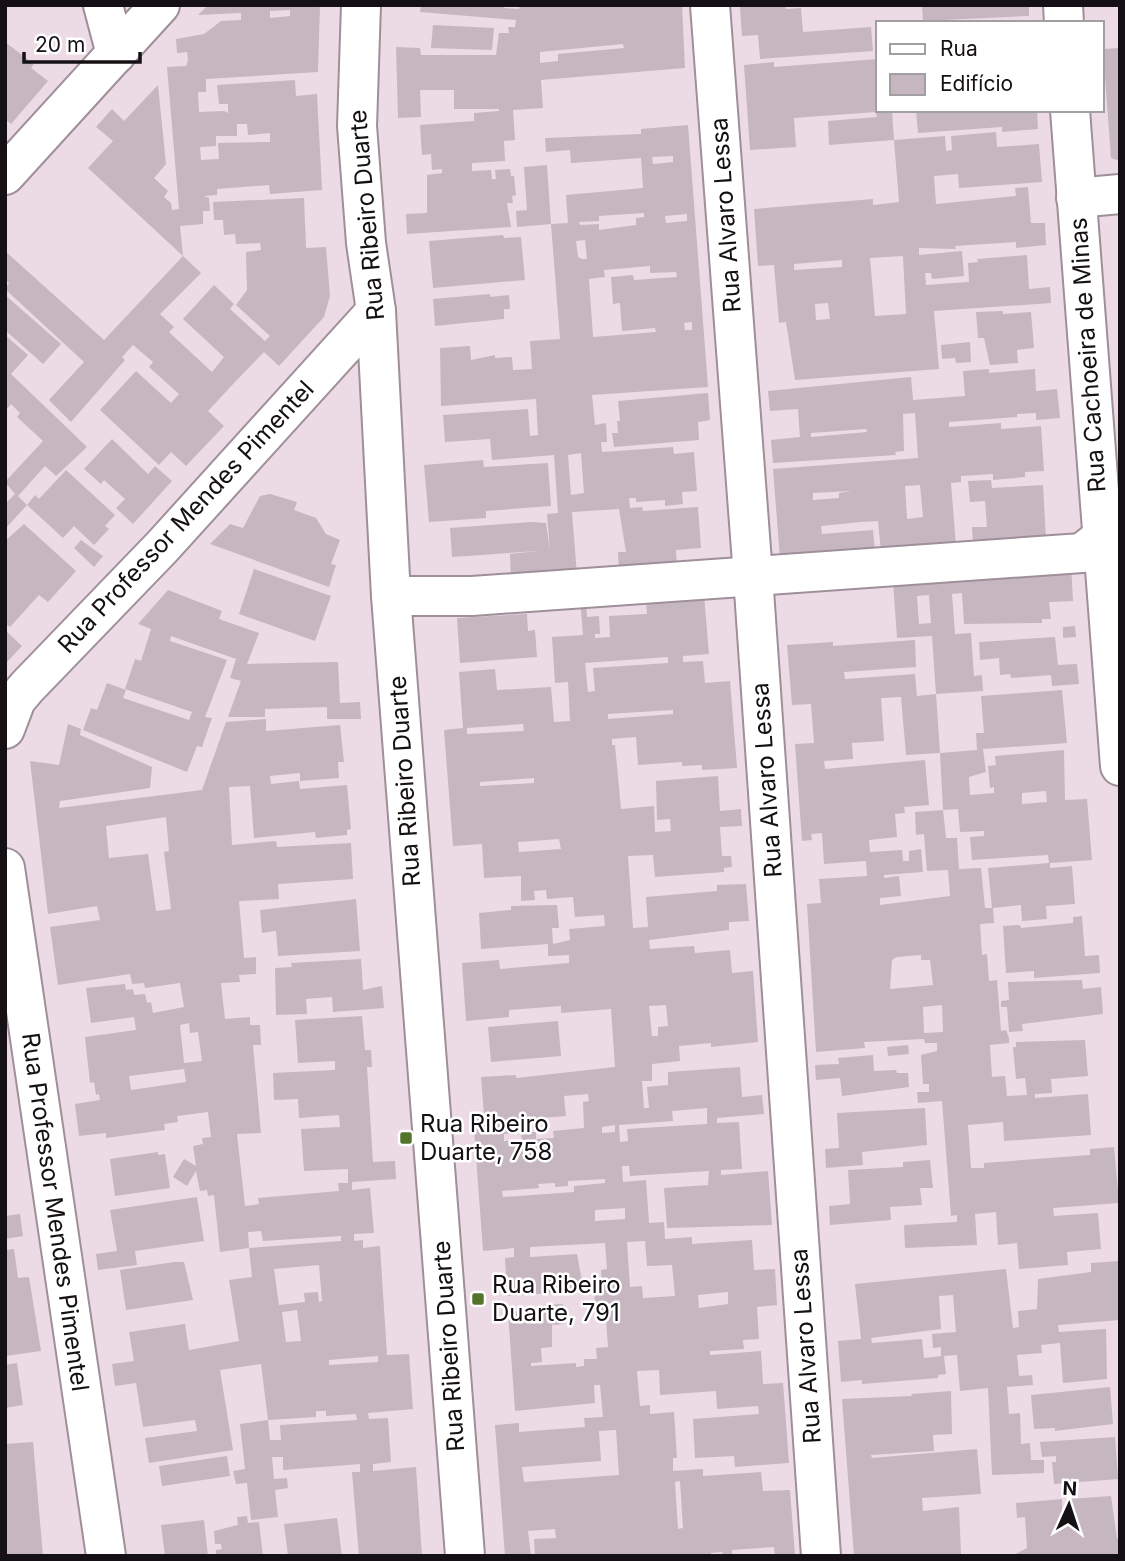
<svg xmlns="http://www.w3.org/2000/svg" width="1125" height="1561" font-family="Inter,sans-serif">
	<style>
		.building { fill: #c6b6c0; fill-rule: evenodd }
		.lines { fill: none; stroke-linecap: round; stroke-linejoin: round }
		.minor-casing { stroke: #9e8f99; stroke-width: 42 }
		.minor { stroke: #fff; stroke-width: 38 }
		.poi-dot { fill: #55742b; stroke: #fff; stroke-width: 2.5 }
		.labels { text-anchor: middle; stroke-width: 5; stroke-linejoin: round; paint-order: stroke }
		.street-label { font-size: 24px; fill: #151013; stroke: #fff }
		.poi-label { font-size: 24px; fill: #151013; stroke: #fff; text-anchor: start }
	</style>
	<rect width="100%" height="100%" fill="#ecdbe5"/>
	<g class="building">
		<path d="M208,5H320L318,72L206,79V92H198L199,112L224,111L228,113V104H219L217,85L295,80L296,96L317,94L322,190L270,194L269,185L217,189V195L204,196L209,198L210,211H203V224L180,226L183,256L88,168L113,141L96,127L112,109L124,121L158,85L166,164L154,178L168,191L164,197L171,203L172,210L179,209L167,67L186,66L188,60L187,52L177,53L176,39L204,34L221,21L241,20V13L198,15ZM290,10V16L270,18V11ZM237,124H247L248,135L270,133V142L218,143L219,159L201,160L200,147L216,146V136H237Z"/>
		<path d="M421,5H504V8L519,9L520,5H682L685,68L541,80L543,108L513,110L515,140L504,141L505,161L472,163V171L491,170L492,179H496L495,170L510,169L511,176H514L516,195L512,196L513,203H507L511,227L407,234L406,214L427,213V175L442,173V169L432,170L431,154L422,155L420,125L474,121V113L499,111V109H454V90H420L421,117L398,118L396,47L420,48L421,55H496L499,33H509L508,27H515L516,20L420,12ZM623,44L624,48L558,54V61L540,63V52Z"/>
		<polygon points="785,5 786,9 801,8 803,32 871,27 873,51 760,59 758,35 742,36 740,7"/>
		<polygon points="922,5 1029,5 1029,16 923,21"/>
		<polygon points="433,25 494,28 492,50 431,48"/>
		<polygon points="5,42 34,64 31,68 48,81 11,124 5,119"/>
		<polygon points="1120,48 1120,161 1111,158 1103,49"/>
		<polygon points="878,59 878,110 892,110 894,140 829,145 828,121 877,117 876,112 794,118 796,147 750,150 744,65 774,62 774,67"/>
		<polygon points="916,110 1037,110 1038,129 1002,132 1002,127 918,133"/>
		<path d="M688,125L708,387L592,395L595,425L606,423L607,442H601L602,452L673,447L674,454L694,452L697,491L682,492L683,504L665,506V500L636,502V498H629L630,508L642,507L643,511L698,507L701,548L676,550L677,568L619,572L618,552H626L619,509L572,512L577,575L511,581L510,554L537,551L452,557L450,528L531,522L546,523L550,551L547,514L558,513L554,455L492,460L490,439L445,442L443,415L528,409L530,436L538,435L536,399L441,406L440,348L470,346L471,360L495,355V358L512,357L513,370L532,369L530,341L560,339L551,224L568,223L566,195L643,188L641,158L571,163L570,150L546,152L545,138L641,134V129ZM673,156V162L653,164L652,157ZM644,213V217L636,218V225L599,230V224L580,225L579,222L599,221V216ZM687,214V221L666,223L665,216ZM585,240L587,259H582L578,257L576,241ZM650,266V273L676,272L677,277L634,280L633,275L611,277L613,304L620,303L622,331L655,328L656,332L593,337L589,279L605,277L604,270ZM692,322V330H685L684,323ZM581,453L584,493L571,495L568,455Z"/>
		<path d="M996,132L997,147L1039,144L1042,182L959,188L958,174L934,176L936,204L1016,196L1015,188L1028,187L1031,223H1045L1046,245L1016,248V242L955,246L956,249L919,248V255L962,251L964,276L932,279L931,273H925L926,285L969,282L968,263L978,262L977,259L1027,255L1029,289L1050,287L1051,303L934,311L939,369L795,380L786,322L779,323L774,265L758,266L754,209L873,199V205L899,202L894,140L945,136L946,151L952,150L951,136ZM903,256L906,314L875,316L870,258ZM842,260V267L794,270V264ZM828,303L830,319L816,320L815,304Z"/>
		<polygon points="547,165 551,224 517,227 516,211 527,210 524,167"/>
		<polygon points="304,198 306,248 326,247 330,296 324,317 279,366 264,352 235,382 208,411 224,426 186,466 171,452 159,465 100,410 136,371 171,403 179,394 149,367 153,362 133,345 122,357 125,360 71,422 49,400 84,362 5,289 9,283 5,279 5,251 104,340 183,256 201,273 160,314 174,327 169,332 212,372 224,357 183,319 214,285 234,304 230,309 265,341 270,336 236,305 247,290 246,252 261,250 260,243 236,244 235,234 224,235 223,220 214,220 213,202"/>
		<polygon points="503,235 504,238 521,237 525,280 433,288 429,241"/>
		<polygon points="490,294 490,297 509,295 510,309 504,309 504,319 435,326 433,299"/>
		<polygon points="5,295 61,344 43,364 5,330"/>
		<polygon points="1003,311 1003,314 1031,312 1034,348 1017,350 1018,363 990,365 984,338 978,338 976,312"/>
		<polygon points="5,335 28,355 11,374 87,447 56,476 45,466 18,496 27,505 35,495 39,499 66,470 115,515 105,526 109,529 94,545 74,526 63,538 27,505 5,529 5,504 15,494 5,482 43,441 17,417 20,413 11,404 7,409 5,407"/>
		<polygon points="970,342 971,362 956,363 955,358 942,359 941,345"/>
		<path d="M989,369V373L1035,369L1036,391L1057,389L1060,418L1036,420V413L1017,414V417L949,422V427L1001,423V429L1041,426L1044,471L1025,472V477L993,480V474L961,476V482L951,483L956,546L881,551L878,521L861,522L821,526L822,534L873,530L875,552L780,559L773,469L918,458L915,413L903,414L904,451L895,452L896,455L773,463L771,440L800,437L798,409L770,411L768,391L911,377L913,400L965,396L963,371ZM866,429L867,432L811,437V433ZM920,485L923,517L907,519L905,486ZM851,491L839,493V498L813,500V493Z"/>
		<polygon points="708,393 710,420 698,422 699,440 614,447 612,433 618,433 617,421 620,421 618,401"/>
		<polygon points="112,439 148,474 155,466 172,481 133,524 116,508 125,499 104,480 101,484 84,469"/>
		<polygon points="483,460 484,467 548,463 551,506 486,511 486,518 429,522 424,465"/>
		<polygon points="991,480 992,488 1043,485 1046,540 973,545 972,527 987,527 985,501 970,502 968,481"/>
		<polygon points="270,494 297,502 294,510 316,518 326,534 340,540 331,564 336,565 329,587 210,544 230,524 243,528 260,496"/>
		<polygon points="24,524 76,571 48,602 39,595 10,627 5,623 5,541"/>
		<polygon points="81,540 103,556 94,567 74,548"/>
		<path d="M1071,563L1073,601L1049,602L1051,619H1042V623L964,624L962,593L952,594L955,634L971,633L974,676L982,675L983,691L936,694L932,636L897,638L893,582ZM929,595L931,623L919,624L917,596Z"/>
		<polygon points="254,569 331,596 315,641 239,614"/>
		<polygon points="168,590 222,611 219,619 259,633 247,664 338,662 340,703 360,702 361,719 327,719 327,707 265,709 265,717 228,717 241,681 230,678 236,659 171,636 170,641 227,660 205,717 212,718 202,747 197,746 187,772 83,730 91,708 97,710 107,683 126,690 123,698 189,720 192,712 125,689 135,659 141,661 151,629 138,624"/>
		<path d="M704,595L709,654L683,656V662L703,661L705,683L730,681L737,768L702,770V765L682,766V762L638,765L636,737L612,739V745H615L621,809L654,806L655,832L671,831L670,819L657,820L656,781L718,776L720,811L741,809L742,826L720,827L722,856H731L732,867L724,868V872L655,877L653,855L628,856L633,928L648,927L646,897L717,891V885L746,884L749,921L729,922V930L649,940L650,949L694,946L695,953L730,950L732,973L753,971L758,1042L711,1047V1043L679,1046L680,1061L652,1064V1081H642L644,1108H649L647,1087L668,1085V1072L740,1067L742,1097L762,1095L764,1114L717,1118V1123L739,1122L742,1169L721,1170V1175L768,1171L772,1225L667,1228L664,1188L708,1185L709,1171L630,1176L629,1166H622L623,1182L646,1180L649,1223L664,1222L665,1239L692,1237V1244L752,1240L754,1270L775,1269L777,1305L757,1307L759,1339L743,1340L744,1349L710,1351V1355L761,1351L763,1384L783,1383L789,1463L735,1467L734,1456L695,1458L693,1419L759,1414L758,1406L717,1409L716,1391L660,1395L659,1370L637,1371L640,1406L650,1405V1414L674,1412L677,1458H673V1471L703,1469V1476L761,1472L763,1491L790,1490L795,1556H775L774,1547L732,1550V1556H723L722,1552L711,1553V1556H535L534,1539L556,1538L555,1529L528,1531L531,1556H505L495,1425L519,1423V1432L585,1427L584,1418L603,1417L600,1385H594L595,1403L515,1411L508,1312L543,1310V1305L563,1304L565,1324L552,1325V1347L541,1348L542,1362L531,1363V1366L576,1363V1367L584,1366V1359H597L596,1348L608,1347L606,1318H596L594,1289L602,1288L601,1270L607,1269L605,1243L530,1247V1257L577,1254L583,1287L569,1288V1292L507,1296L505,1258L514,1257V1248L483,1251L473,1116L484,1115L481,1077L516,1075V1078L615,1067L611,1009L561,1013V1006L509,1010V1017L466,1021L462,963L499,960L500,969L569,963V955L548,956V944L481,949L479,913L511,910V906L557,905L559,928H552L553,944L570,940L569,929L605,926L604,915L575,917L573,897L547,899L546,890L534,891L535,900L521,901V876L484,878L482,844L453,846L444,730L463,728L459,672L495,669L497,690L551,687L554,722L570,721L568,682L555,683L552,637L583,635L580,598H586L587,617L599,616L600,634H595V638L610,637L609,616L647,614L646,599ZM668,657V663L593,668L595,691L588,692L585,663ZM673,710V714L608,719V714ZM523,724L524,731L467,734V728ZM534,778V783L480,786V782ZM559,839L561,849L519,852L518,842ZM666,1005L668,1026L658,1027V1036H652L649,1006ZM588,1094L589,1101L583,1102L584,1128L553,1131L554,1138L536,1139V1132H529L528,1119L566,1116L564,1096ZM707,1108V1124L627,1129L628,1141L620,1142L619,1125L673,1121L672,1111ZM615,1125V1132L602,1133V1127ZM521,1133L522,1140L504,1141V1134ZM605,1179V1183L574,1186V1192L503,1197L502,1191L539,1188L538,1184L555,1183V1187L568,1186V1181ZM625,1208V1219L595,1221V1210ZM645,1241L647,1266L672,1265L675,1296L643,1298L642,1286L630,1287L627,1242ZM728,1292V1304L699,1308L698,1295ZM616,1430L619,1475L524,1482L522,1467L601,1461L599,1431ZM680,1481L683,1528L678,1529L675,1482Z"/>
		<polygon points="527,614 528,631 535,630 537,657 460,663 457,618"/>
		<polygon points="1075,626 1076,637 1063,638 1063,627"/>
		<polygon points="5,630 22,646 5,664"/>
		<polygon points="1055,637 1058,665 1077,664 1079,684 1052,686 1051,675 1011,678 1010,674 1000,675 999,658 980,660 979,642"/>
		<path d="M915,640L916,667L844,672L845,679L915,674L917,696L936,694L940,753L906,755L901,697L881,698L884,741L852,743L853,759L824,761L825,769L925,760L929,805L904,807L905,813L895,814L897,837L869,840L870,852L902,850L903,861H909V851L921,849L923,872L884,875V878L899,876L901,896L880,898V905L950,896L948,870L927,871L924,834L916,835L915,812L943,810L946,838H957L959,869L981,868L985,908H992L988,868L1049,863L1048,855L972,860L970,837L984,836V831L960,832L958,809L943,810L940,753L977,750L976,733H984L981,696L1062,690L1067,743L983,749L986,772L969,777L970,795L994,793V787L990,788L988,766L996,765L995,756L1064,750L1065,800L1087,799L1092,860L1050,863V868L1072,866L1075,904L1046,906L1047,919L1022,921L1021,905L993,908L994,923L980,924L982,955L987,954L989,981L997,980L1001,1031L1006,1030L1009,1038V1043L990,1045L992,1077L1005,1076L1007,1096L1027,1095L1025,1078L1016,1079L1013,1047H1016V1042L1085,1040L1088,1076L1051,1079L1052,1093L1035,1094V1098L1088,1094L1091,1135L1004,1141L1003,1122L968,1125L971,1168H984V1163L1090,1155V1149L1114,1147L1119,1203L1053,1208L1054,1216L1098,1213L1101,1249L1067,1252L1068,1265L1019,1269L1017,1243L998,1245L996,1212L975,1214L977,1245L905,1248L904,1225L957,1222V1215L951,1216L942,1101L918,1103L917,1092H929V1084H923L921,1055L937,1051V1043H925L924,1039L864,1042L865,1048L816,1052L807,904L821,903L819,879L867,876L866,861L824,864L822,833L811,834L812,840L802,841L795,744L814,743L811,704L792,705L787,645L833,642V646ZM1046,791L1047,802L1022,804V793ZM921,955V960H930L933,985L890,989L892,960L897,957ZM942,1005L943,1032L924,1033L923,1007Z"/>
		<path d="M266,719V731L340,725L344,762H338L339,778L300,781V773L270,776L271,784L299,781L300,789L347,785L351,829L347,830V835L316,838L315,832L254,838L250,786L229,787L232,845L276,841L277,847L351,843L353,879L278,884L279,899L239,901L244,958L256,957V974L239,975L240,982L221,983L225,1019L250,1017V1025H260L261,1045H253L261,1133L237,1134L245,1206L259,1204L258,1198L339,1191L338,1183H348V1169L304,1171L301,1129L340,1127L339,1115L299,1118L298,1099L274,1100L273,1073L335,1070V1061L298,1063L295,1020L362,1016L365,1050H371L372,1067H367L373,1162L395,1161L396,1179L352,1182V1190L370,1188L374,1233L354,1234V1241L363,1240V1248L380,1246L387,1355L409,1354L413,1409L368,1413L369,1419L388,1418L391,1462L373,1464V1471L416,1467L422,1556H359L352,1472H360V1464L283,1470V1457H272L274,1479L287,1478L288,1488L275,1490L278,1517L251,1520L247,1483L236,1484L233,1471L245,1469L240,1424L268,1420L261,1364L220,1370L233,1450L149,1463L145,1438L197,1431L195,1420L143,1427L136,1383L115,1386L112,1364L134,1361L129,1332L185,1324L189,1350L239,1341L229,1280L252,1277L249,1248L220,1252L214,1195L208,1196L207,1190L200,1191L196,1171L187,1186L173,1177L184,1159L196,1166L193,1146L203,1144L202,1138L211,1137L208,1112L177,1116L178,1122L164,1124L165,1130L106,1138V1133L79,1136L75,1104L100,1100L99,1094L96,1095L94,1082L90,1083L85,1037L136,1030L134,1017L91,1023L86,988L125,984L126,990L133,989L134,995L145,994L147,1003L151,1002L153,1013L184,1007L180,983L145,988L144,983L132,984L130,974L58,985L50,927L100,920L97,906L48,914L30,761L59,765L68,724L81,729L80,735L152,767L150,788L60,801L59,808L202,790L226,722ZM166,817L169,851L164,852L171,909L156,911L148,854L109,858L106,826ZM189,1023L190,1033L198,1032L202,1061L184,1063L180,1025ZM184,1069L186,1082L131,1090L129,1076ZM261,1231L263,1241L341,1236V1241L249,1248L248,1232ZM319,1265L322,1301L319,1302L318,1292L304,1293L305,1302L279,1305L274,1269ZM297,1310L301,1341L286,1342L282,1312ZM378,1356V1362L329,1365V1360ZM316,1411H326V1416L356,1414L357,1420L280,1425L281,1440H270L268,1420L316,1417Z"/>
		<polygon points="356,899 360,951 278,956 276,931 262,933 260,910"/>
		<polygon points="1082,916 1085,956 1099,955 1100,973 1034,978 1034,971 1006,973 1003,926 1020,925 1021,928 1073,923 1073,917"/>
		<polygon points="361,959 363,990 382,986 384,1008 333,1012 332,997 306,999 307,1014 276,1015 275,968 292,967 291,963"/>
		<polygon points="1082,980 1083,989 1101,987 1103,1014 1022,1024 1023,1031 1009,1032 1007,1007 1001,1007 1001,1001 1009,1000 1008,982"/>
		<polygon points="558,1021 561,1056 491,1062 488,1027"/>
		<polygon points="908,1045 909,1054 888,1056 887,1047"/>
		<polygon points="873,1055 874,1071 896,1070 897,1073 908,1073 909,1087 842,1096 840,1078 816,1080 815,1065 839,1064 838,1058"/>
		<polygon points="925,1108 927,1145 862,1152 863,1165 826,1168 825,1149 839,1148 837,1113"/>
		<polygon points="158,1152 158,1155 165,1154 170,1188 115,1196 110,1159"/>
		<polygon points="930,1160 933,1188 920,1188 922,1205 890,1207 891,1220 830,1225 829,1206 850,1204 848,1170 903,1167 903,1162"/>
		<polygon points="197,1197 204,1241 135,1251 137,1265 98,1270 96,1254 117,1251 110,1210"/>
		<polygon points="20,1214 23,1236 5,1239 5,1216"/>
		<polygon points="14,1249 18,1278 29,1277 41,1351 5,1356 5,1250"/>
		<path d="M1120,1261V1320L1058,1325L1059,1332L1106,1329L1107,1379L1063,1383L1060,1343L1041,1345L1042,1353L1017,1355L1019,1376L1032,1375L1033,1385L1007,1387L1009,1414L1020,1413L1021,1444L1030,1443L1031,1460H1044V1473L992,1475L988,1388L960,1391L957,1355L944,1356L946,1374L938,1375V1378L862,1384V1380L841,1382L838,1341L861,1339L855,1284L1006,1269L1013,1328L1019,1327L1018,1311L1037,1309L1038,1279L1091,1272V1263ZM953,1295L956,1332L932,1334L933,1348L941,1347V1356L924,1358L922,1339L872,1343L871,1338L941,1329L939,1296Z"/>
		<polygon points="174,1262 184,1262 193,1300 126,1310 120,1270"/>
		<polygon points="17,1363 23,1405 5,1408 5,1365"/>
		<polygon points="1110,1387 1113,1424 1055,1431 1055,1428 1034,1429 1031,1395"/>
		<polygon points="951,1391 952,1434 933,1435 934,1451 871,1455 872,1458 977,1449 981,1494 922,1498 923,1511 959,1507 961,1554 854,1556 842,1399 912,1396 911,1394"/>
		<polygon points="1115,1437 1118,1479 1054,1484 1052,1462 1056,1462 1056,1456 1042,1457 1040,1442"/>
		<polygon points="33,1442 43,1556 5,1556 5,1444"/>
		<polygon points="227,1456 230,1476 162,1486 159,1466"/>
		<polygon points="1111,1496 1117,1539 1120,1539 1120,1556 1012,1556 1027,1548 1025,1517 1017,1518 1016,1503 1062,1499 1062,1510 1070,1509 1069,1499"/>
		<polygon points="247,1516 248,1523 259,1522 263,1556 216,1556 216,1550 222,1549 221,1544 215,1544 214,1531 238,1525 237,1517"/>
		<polygon points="337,1518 342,1556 288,1556 284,1524"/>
		<polygon points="204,1520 208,1556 165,1556 161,1525"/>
	</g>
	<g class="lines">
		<defs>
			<g id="minor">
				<polyline points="103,5 116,54"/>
				<polyline points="361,5 357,126 366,243 376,311 391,596 465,1556"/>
				<polyline points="710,5 753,576 821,1556"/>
				<polyline points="1063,5 1064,23"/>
				<polyline points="1070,110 1120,766"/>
				<polyline points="5,175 160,5"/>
				<polyline points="1076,198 1120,194"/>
				<polyline points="391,596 472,596 1082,553 1101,538 1120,537"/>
				<polyline points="5,729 16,700 27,687 162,547 376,311"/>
				<polyline points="5,868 106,1556"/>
			</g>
		</defs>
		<use href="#minor" class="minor-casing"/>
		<use href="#minor" class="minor"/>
	</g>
	<g class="poi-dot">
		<rect x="399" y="1131" width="14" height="14" rx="3.5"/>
		<rect x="471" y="1292" width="14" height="14" rx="3.5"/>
	</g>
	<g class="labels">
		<g class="street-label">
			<text transform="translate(367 215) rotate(-95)" y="8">Rua Ribeiro Duarte</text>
			<text transform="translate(726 215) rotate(-94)" y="8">Rua Alvaro Lessa</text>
			<text transform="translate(1088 355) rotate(-94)" y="8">Rua Cachoeira de Minas</text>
			<text transform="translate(186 517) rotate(-47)" y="8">Rua Professor Mendes Pimentel</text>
			<text transform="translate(767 780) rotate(-94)" y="8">Rua Alvaro Lessa</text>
			<text transform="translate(405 781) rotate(-94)" y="8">Rua Ribeiro Duarte</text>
			<text transform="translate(55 1212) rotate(82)" y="8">Rua Professor Mendes Pimentel</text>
			<text transform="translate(449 1346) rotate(-94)" y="8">Rua Ribeiro Duarte</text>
			<text transform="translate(806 1346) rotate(-94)" y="8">Rua Alvaro Lessa</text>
		</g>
		<g class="poi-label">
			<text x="420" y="1132">Rua Ribeiro<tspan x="420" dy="28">Duarte, 758</tspan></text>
			<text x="492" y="1293">Rua Ribeiro<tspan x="492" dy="28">Duarte, 791</tspan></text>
		</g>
	</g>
	<rect width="1125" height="1561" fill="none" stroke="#151013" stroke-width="14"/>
	<rect x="876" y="21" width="228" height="91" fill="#ffffff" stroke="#a19fa1" stroke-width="2"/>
	<rect x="890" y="44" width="35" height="10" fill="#ffffff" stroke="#a19fa1" stroke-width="2"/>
	<text x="940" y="56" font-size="21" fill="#151013">Rua</text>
	<rect x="890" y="74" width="35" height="21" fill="#c6b6c0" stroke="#a19fa1" stroke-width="2"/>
	<text x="940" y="91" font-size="21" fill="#151013">Edifício</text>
	<g transform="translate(1069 1505) rotate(3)" stroke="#ffffff" stroke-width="5" paint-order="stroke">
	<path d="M0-5L12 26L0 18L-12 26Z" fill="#151013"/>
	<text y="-10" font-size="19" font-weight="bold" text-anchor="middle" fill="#151013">N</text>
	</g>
	<path d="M24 52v10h116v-10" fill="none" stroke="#151013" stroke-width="3.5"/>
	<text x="35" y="52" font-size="21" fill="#151013" stroke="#ffffff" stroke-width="5" paint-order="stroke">20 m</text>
</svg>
